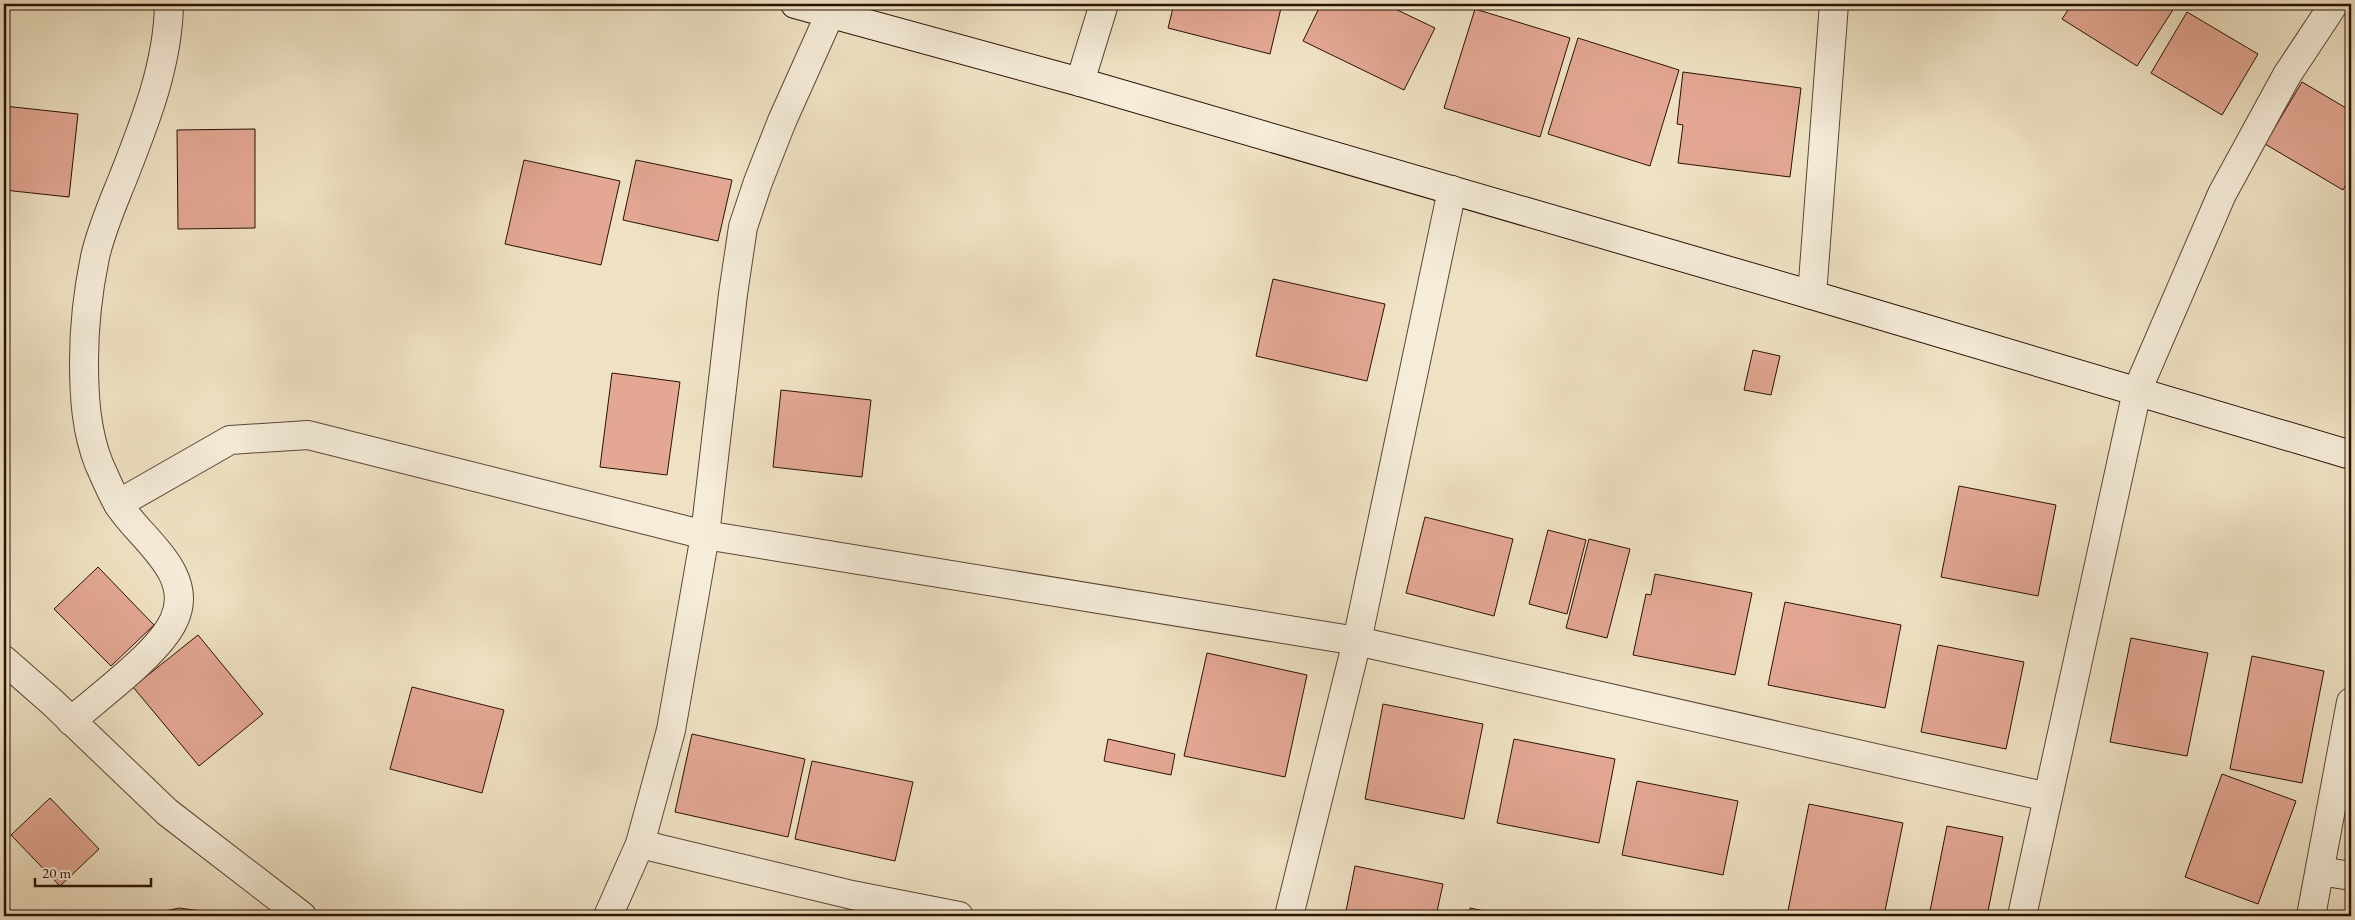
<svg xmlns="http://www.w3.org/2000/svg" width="2355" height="920" font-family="'EB Garamond',serif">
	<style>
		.building { fill: #e3a793; stroke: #2a1204 }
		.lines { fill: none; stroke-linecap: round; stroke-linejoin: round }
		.street-casing { stroke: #5b4634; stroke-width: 30 }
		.secondary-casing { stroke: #2a1204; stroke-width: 30 }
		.street { stroke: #f5ecd9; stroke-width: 28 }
		.secondary { stroke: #f5ecd9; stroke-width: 28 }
	</style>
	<rect width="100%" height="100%" fill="#efe2c4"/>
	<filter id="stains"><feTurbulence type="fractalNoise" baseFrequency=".004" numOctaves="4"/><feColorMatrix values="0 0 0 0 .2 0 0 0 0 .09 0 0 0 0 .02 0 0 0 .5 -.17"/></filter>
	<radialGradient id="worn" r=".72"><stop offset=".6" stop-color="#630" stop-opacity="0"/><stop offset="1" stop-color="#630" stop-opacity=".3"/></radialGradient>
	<g class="building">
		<polygon points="1174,4 1282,4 1270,54 1168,28"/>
		<polygon points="1321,4 1385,4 1435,28 1404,90 1303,41"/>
		<polygon points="2072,4 2174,4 2176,5 2137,66 2062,19"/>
		<polygon points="1475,9 1570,38 1540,137 1444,108"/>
		<polygon points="2187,12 2258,54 2222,115 2151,73"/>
		<polygon points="1578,38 1679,70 1650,166 1548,134"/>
		<polygon points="1683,72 1801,88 1790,177 1678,163 1683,125 1677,124"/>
		<polygon points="2302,82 2351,111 2351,176 2343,190 2265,144"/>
		<polygon points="4,106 78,114 69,197 4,190"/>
		<polygon points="255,129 255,228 178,229 177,130"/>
		<polygon points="524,160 620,181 601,265 505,244"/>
		<polygon points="636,160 732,180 718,241 623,220"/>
		<polygon points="1273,279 1385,304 1367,381 1256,356"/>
		<polygon points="1753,350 1780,356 1771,395 1744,390"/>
		<polygon points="612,373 680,382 667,475 600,467"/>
		<polygon points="781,390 871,400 862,477 773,467"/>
		<polygon points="1959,486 2056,505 2038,596 1941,577"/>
		<polygon points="1425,517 1513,539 1494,616 1406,593"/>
		<polygon points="1548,530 1586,540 1567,614 1529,604"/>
		<polygon points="1589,539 1630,549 1607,638 1566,628"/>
		<polygon points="98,567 154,625 111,666 54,609"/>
		<polygon points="1655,574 1752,593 1735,675 1633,655 1646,594 1651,595"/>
		<polygon points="1785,602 1901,625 1885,708 1768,685"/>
		<polygon points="198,635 263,714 199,766 133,687"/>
		<polygon points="2131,638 2208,653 2187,756 2110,742"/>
		<polygon points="1938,645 2024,662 2006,749 1921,732"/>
		<polygon points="1207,653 1307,675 1285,777 1184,756"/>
		<polygon points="2252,656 2324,671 2302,783 2230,769"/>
		<polygon points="412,687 504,710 482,793 390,769"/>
		<polygon points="1383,704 1483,724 1464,819 1365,799"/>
		<polygon points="692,734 805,759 788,837 675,812"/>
		<polygon points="1108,739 1175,754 1171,775 1104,761"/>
		<polygon points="1514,739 1615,759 1599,843 1497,823"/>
		<polygon points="812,761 913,782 895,861 795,839"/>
		<polygon points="2222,774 2296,801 2258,904 2185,877"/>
		<polygon points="1637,781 1738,801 1723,875 1622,855"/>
		<polygon points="50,798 99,849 60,886 11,835"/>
		<polygon points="1809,804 1903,823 1884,916 1811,916 1788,911"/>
		<polygon points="1947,826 2003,837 1987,916 1929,916"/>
		<polygon points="1355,866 1443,884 1436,916 1345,916"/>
		<polygon points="179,908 201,911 207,916 153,916 156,913"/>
		<polygon points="1470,908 1509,916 1469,916"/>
	</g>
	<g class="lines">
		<defs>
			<g id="street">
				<polyline points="1080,82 1104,4"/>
				<polyline points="1812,295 1834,4"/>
				<polyline points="118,504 230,440 308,435 705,535 1357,641 2048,797"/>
				<polyline points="4,660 52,702 167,812 302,916"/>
				<path d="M71,721C100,696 160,652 174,620C196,573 140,539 118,504C111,492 105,477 99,464C86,431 84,397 84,361C84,328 88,291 95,257C101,230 113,203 123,178C145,122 168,65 169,4"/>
				<polyline points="640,844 852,895 959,916"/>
				<polyline points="2320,871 2351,876"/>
				<polyline points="608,916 640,844 671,730 705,535 733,294 743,227 758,182 782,121 830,14"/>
				<polyline points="1289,916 1357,641 1452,190"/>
				<polyline points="2022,916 2137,391 2222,194 2287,75 2334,4"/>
				<polyline points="2311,916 2351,702"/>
			</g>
			<polyline id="secondary" points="795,4 1080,82 1812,295 2351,455"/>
		</defs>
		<use href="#street" class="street-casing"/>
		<use href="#secondary" class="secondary-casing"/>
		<use href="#street" class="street"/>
		<use href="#secondary" class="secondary"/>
	</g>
	<rect width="2355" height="920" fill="none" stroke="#efe2c4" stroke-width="20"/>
	<rect x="5" y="5" width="2345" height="910" fill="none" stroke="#2a1204" stroke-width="2.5"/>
	<rect x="10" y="10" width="2335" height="900" fill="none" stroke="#2a1204"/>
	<path d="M35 878v8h116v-8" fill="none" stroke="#2a1204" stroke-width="2.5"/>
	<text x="42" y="878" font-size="15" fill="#2a1204" stroke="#f5ecd9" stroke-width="4" paint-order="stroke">20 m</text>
	<rect width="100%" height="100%" filter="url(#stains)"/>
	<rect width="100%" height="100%" fill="url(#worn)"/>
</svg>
